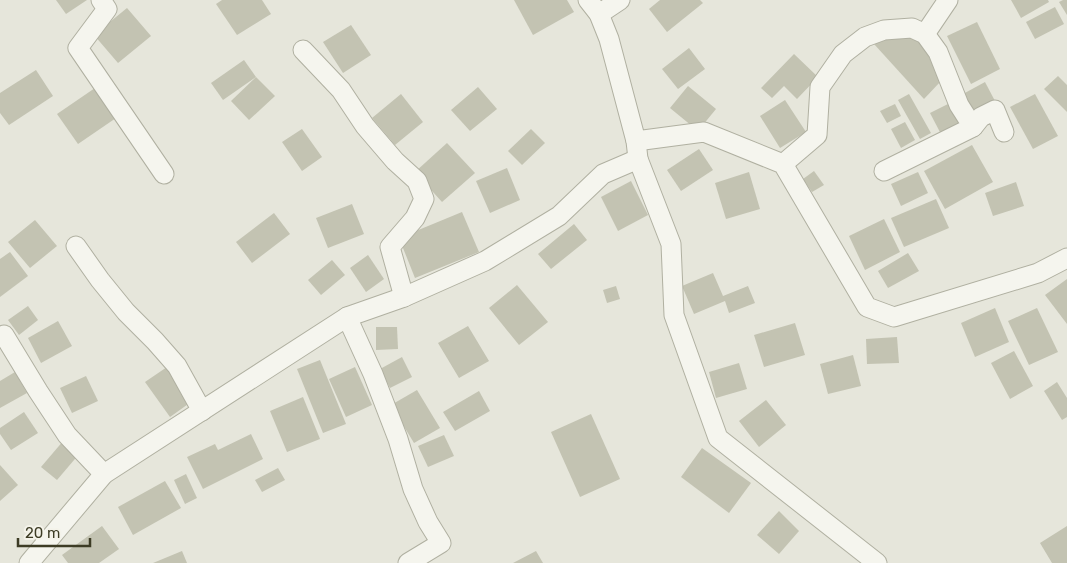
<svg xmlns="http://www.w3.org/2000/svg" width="1067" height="563" font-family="Rubik,sans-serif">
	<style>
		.building { fill: #c3c3b2 }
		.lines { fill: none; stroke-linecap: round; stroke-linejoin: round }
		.minor-casing { stroke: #b0b0a1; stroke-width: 21 }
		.minor { stroke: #f5f5ee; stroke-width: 19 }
	</style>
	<rect width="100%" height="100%" fill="#e6e6db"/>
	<g class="building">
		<polygon points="56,0 87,0 66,14"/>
		<polygon points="222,0 262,0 271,14 237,35 216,4"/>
		<polygon points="514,0 567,0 574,12 533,35"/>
		<polygon points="660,0 700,0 703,3 667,32 649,9"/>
		<polygon points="1011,0 1048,0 1049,2 1021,18"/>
		<polygon points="1063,0 1067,0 1067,15 1059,2"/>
		<polygon points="1055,7 1064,24 1035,39 1026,22"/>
		<polygon points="127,8 151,36 118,63 94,35"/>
		<polygon points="977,22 1000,69 971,84 947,36"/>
		<polygon points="351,25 371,55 343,73 323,42"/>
		<polygon points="884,34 920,39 941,81 924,99 874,44"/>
		<polygon points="689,48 705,69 678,89 662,69"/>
		<polygon points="794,54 818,77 797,99 784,86 772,98 761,88"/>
		<polygon points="244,60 256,77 223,100 211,83"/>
		<polygon points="36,70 53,96 9,125 0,113 0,93"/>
		<polygon points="1058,76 1067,85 1067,112 1044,89"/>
		<polygon points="256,77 275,96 249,120 231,101"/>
		<polygon points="985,82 995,101 973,112 963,94"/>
		<polygon points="688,86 716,109 698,131 670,108"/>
		<polygon points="478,87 497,109 470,131 451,110"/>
		<polygon points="95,88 116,118 78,144 57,114"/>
		<polygon points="401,94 423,122 395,145 372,118"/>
		<polygon points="909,94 931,133 920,139 898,100"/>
		<polygon points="1035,94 1058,136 1033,149 1010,107"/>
		<polygon points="785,100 806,132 780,148 760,116"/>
		<polygon points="950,103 962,125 942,136 930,113"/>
		<polygon points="895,104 901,116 887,123 880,111"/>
		<polygon points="905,122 915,140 901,148 891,129"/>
		<polygon points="302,129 322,157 302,171 282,142"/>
		<polygon points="531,129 545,143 522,165 508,151"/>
		<polygon points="447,143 475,173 442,202 415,172"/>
		<polygon points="972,145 993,182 945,209 924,171"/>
		<polygon points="699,149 713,170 681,191 667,170"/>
		<polygon points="507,168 520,200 490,213 476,181"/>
		<polygon points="814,171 824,185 812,192 803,179"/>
		<polygon points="749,172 760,209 726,219 715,183"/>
		<polygon points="918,172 928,193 901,206 891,184"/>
		<polygon points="631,181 648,215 618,231 601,197"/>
		<polygon points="1016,182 1024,206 993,216 985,193"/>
		<polygon points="936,199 949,228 904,247 891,218"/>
		<polygon points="352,204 364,234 328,248 316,218"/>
		<polygon points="462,212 479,252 415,278 399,238"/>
		<polygon points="274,213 290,234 252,263 236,242"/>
		<polygon points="884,219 900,252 865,270 849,236"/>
		<polygon points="35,220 57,246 30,268 8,242"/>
		<polygon points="574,224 587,240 551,269 538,254"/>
		<polygon points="10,252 28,276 0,297 0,259"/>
		<polygon points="908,253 919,271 888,288 878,271"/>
		<polygon points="368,255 384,279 366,292 350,268"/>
		<polygon points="332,260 345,275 321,295 308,280"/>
		<polygon points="713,273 723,296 748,286 755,303 729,313 725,301 694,314 682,286"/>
		<polygon points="1067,279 1067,324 1045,295"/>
		<polygon points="517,285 548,322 519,345 489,308"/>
		<polygon points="616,286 620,299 607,303 603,290"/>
		<polygon points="28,306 38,320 19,335 8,320"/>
		<polygon points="995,308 1009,342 975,357 961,323"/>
		<polygon points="1037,308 1058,352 1029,365 1008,321"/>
		<polygon points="58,321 72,346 41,363 28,338"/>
		<polygon points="795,323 805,355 764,367 754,335"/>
		<polygon points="468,326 489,361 459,378 438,343"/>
		<polygon points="376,327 397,327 398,349 376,350"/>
		<polygon points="897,337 899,363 867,364 866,339"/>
		<polygon points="1014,351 1033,386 1010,399 991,363"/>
		<polygon points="853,355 861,386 828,394 820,364"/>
		<polygon points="402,357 412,377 390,388 380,369"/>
		<polygon points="320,360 346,424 323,433 297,369"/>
		<polygon points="739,363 747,389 716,398 709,372"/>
		<polygon points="167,367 191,402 170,417 145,382"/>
		<polygon points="355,367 372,405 346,417 329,379"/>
		<polygon points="15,372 27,393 0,408 0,381"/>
		<polygon points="86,376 98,401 72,413 60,388"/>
		<polygon points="1057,382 1067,398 1067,417 1062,420 1044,391"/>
		<polygon points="417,390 440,428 414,443 391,405"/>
		<polygon points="479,391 490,411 455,431 443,412"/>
		<polygon points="303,397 320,439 287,452 270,411"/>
		<polygon points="766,400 786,425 759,447 739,421"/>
		<polygon points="24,412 38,433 11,450 0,434 0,428"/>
		<polygon points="591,414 620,479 580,497 551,432"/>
		<polygon points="251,434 263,459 203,489 187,457 215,444 218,450"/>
		<polygon points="444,435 454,456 428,467 418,446"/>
		<polygon points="64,440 80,453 57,480 41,467"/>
		<polygon points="702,448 751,483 729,513 681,477"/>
		<polygon points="0,465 18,485 0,501"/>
		<polygon points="278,468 285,480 262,492 255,480"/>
		<polygon points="186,474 197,498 185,504 174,480"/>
		<polygon points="165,481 181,508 133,535 118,507"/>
		<polygon points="779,511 799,531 779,554 757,535"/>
		<polygon points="102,526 119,549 99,563 68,563 62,555"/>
		<polygon points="1067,526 1067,563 1052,563 1040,543"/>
		<polygon points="182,551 187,563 153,563"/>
		<polygon points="536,551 543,563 513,563"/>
	</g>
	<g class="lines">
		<defs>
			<g id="minor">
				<polyline points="101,0 107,9 78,48 164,174"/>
				<polyline points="588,0 599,14 609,39 636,141 638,159 671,244 674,315 718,438 877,563"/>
				<polyline points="599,14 620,0"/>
				<polyline points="925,34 948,0"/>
				<polyline points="303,50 341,90 365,126 395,161 417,181 424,199 415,218 390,247 404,297"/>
				<polyline points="973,127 981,117 995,110 1004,132"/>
				<polyline points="636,141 704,132 783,164 867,307 894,317 1038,273 1067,258"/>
				<polyline points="783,164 817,135 820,87 843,54 865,37 884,30 912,28 925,34 938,52 959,105 973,127 884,171"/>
				<polyline points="76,246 100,280 126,312 155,341 177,366 202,411"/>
				<polyline points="347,317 373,374 398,439 413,489 428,522 441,543 408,563"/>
				<polyline points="4,335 38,391 67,435 104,474"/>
				<polyline points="29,563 104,474 347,317 404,297 485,261 559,216 603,174 638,159"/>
			</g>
		</defs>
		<use href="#minor" class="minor-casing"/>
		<use href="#minor" class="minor"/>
	</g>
	<path d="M18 538v8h72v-8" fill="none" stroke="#3d3c25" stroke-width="2.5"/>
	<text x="25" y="538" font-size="15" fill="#3d3c25" stroke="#f4f3ea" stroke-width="4" paint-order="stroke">20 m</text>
</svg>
